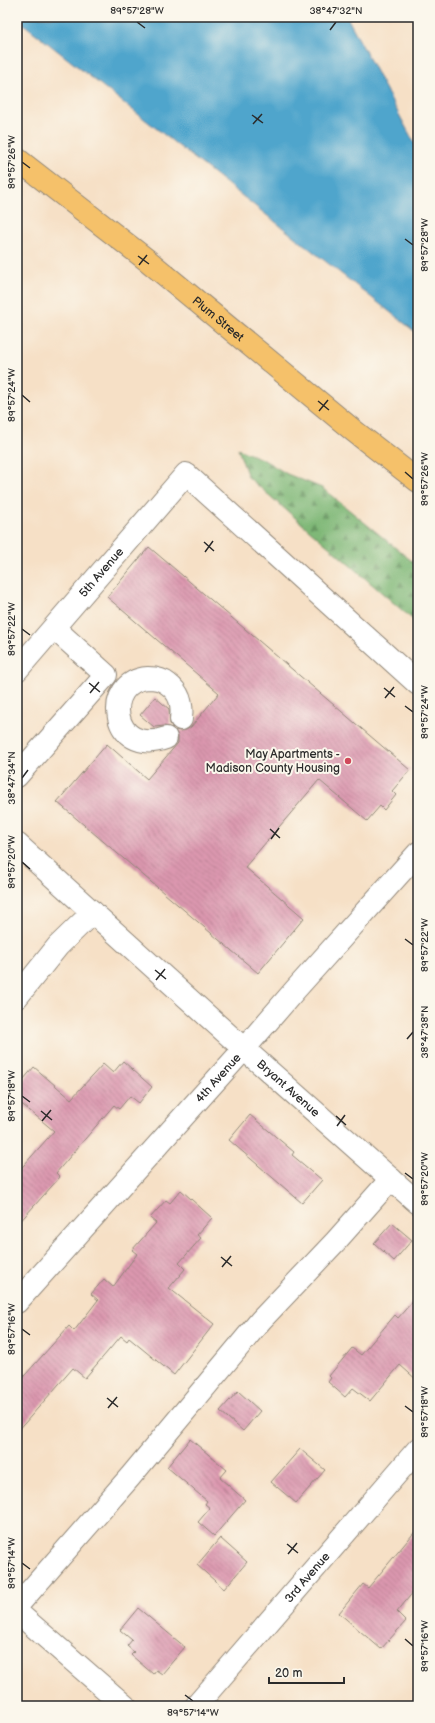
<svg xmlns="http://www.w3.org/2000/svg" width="435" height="1723" font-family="'Balsamiq Sans',sans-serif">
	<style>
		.forest { fill: url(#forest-firs); stroke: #557251 }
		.water { fill: #50a5cc; stroke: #3e687c }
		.building { fill: url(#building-back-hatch) }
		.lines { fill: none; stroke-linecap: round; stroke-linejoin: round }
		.minor-casing { stroke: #908678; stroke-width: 24 }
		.major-casing { stroke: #908678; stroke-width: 24 }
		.minor { stroke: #fff; stroke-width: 22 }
		.major { stroke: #f5c16b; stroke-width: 22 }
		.ticks { fill: none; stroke: #2b2b2b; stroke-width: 1.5 }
		.poi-dot { fill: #d1495b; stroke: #fbf7ec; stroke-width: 1.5 }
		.labels { text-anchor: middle; stroke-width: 4; stroke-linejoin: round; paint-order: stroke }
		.street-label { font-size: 12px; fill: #2b2b2b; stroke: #fbf7ec }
		.poi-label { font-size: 12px; fill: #2b2b2b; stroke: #fbf7ec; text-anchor: end }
		.neatline { fill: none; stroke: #2b2b2b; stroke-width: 1.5 }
		.ticks-label { font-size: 10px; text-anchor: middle; fill: #2b2b2b }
	</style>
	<defs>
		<pattern id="forest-firs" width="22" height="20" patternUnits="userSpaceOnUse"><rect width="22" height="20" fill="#7fb877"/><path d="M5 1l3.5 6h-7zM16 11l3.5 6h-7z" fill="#689662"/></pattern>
		<pattern id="building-back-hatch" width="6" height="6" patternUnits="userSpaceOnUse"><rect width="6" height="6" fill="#db97af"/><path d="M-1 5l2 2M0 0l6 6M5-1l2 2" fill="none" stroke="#b27b8f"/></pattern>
	</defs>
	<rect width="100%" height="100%" fill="#fbf7ec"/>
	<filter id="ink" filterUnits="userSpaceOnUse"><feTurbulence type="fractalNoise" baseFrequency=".025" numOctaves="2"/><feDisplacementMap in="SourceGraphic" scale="8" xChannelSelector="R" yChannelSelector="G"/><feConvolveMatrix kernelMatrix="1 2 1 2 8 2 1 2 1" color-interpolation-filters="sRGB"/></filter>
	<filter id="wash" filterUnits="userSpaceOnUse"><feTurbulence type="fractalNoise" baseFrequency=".012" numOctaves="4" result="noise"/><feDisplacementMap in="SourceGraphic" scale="16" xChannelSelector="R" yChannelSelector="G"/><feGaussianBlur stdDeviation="0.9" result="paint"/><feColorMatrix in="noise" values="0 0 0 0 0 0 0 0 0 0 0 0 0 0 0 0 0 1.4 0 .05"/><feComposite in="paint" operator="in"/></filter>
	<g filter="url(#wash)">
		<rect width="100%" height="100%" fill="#f6e0c6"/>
		<polygon class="forest" points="238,449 264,460 287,474 322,488 418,566 418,624 248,477"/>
		<polygon class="water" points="17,17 347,17 418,150 418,334 17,19"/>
		<g id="blocks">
			<g class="building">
				<polygon points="149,547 410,770 392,791 396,795 384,810 380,806 367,821 319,780 245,867 304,918 258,973 57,802 107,744 147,779 178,743 178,736 175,730 180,731 186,730 191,727 219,693 107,597"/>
				<polygon points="155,697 169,709 170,724 173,728 164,726 154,727 140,715"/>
				<polygon points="123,1061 152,1087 139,1103 130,1096 119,1109 114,1105 56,1173 60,1177 17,1225 17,1173 54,1131 17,1100 17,1087 34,1067 71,1099 103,1064 113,1073"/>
				<polygon points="250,1115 294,1152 292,1155 322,1180 302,1203 229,1140"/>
				<polygon points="181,1190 212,1218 197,1235 201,1238 179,1263 185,1269 169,1288 214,1324 174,1375 129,1338 127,1341 121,1336 85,1378 73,1368 17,1432 17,1384 69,1326 74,1331 98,1300 91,1294 104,1279 113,1287 137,1254 132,1250 156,1223 150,1218 166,1200 170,1203"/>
				<polygon points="392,1223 412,1240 394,1261 374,1243"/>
				<polygon points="418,1295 418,1381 400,1365 370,1401 353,1388 345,1397 328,1382 331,1378 329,1376 352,1348 361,1355 395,1315 398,1318"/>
				<polygon points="238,1391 260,1411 243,1431 220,1411"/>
				<polygon points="190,1439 227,1470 220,1478 245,1500 214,1536 198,1522 210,1508 205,1504 207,1501 167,1467"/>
				<polygon points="300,1449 325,1470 296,1503 271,1482"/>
				<polygon points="418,1528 418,1586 397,1612 406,1621 381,1649 339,1613 363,1584 368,1588"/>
				<polygon points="220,1538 247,1562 224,1589 197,1565"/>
				<polygon points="138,1608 185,1647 162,1674 156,1670 153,1674 131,1655 134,1652 127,1646 132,1640 120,1630"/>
			</g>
		</g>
	</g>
	<g filter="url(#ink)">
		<use href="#blocks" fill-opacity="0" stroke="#908678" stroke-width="1"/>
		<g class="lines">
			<defs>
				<g id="minor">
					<path id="s1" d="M17,670L186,474L418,684"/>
					<path d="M166,738C111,758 101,681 148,678C155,678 162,679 168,684C180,693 183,704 181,719"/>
					<polyline points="17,776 106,675 54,628"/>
					<path id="s2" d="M17,844L244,1049L418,1203"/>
					<polyline points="17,997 58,946 93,912"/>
					<path id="s3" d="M17,1302L244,1049L295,990L418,853"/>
					<polyline points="17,1606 130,1477 261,1320 336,1241 391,1179"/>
					<polyline points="17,1612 125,1706"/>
					<path id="s4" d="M196,1706L418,1449"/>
				</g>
				<g id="major">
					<path id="s5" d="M17,159L147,260L354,431L418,481"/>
				</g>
			</defs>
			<use href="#minor" class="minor-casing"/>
			<use href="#major" class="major-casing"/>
			<use href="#minor" class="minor"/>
			<use href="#major" class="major"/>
		</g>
	</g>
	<path class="ticks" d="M137,22L145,28M330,30L336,22M252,115L263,123M253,124L262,114M22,162L30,168M405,239L413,245M138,256L149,264M139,265L147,255M22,395L30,402M318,401L329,410M319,411L328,400M405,472L413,479M204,542L214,551M205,552L213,541M22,629L30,635M89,683L100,692M384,688L395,697M90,693L99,682M385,698L394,687M405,706L413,712M22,778L28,770M270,829L280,838M271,839L279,828M22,862L30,869M405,939L413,945M155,970L166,979M156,980L165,969M407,1039L413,1032M22,1096L30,1102M41,1111L52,1120M336,1116L346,1125M42,1121L51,1110M337,1126L345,1115M405,1173L413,1179M221,1257L232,1266M222,1267L231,1256M22,1329L30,1335M107,1398L118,1407M405,1406L413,1412M108,1408L117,1397M287,1544L298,1553M288,1554L297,1543M22,1563L30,1569M405,1639L413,1646M185,1695L193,1701"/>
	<circle class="poi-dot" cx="348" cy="761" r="4"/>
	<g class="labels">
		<g class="street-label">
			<text dy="4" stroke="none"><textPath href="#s5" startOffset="257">Plum Street</textPath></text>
			<text dy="4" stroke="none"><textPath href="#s1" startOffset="129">5th Avenue</textPath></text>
			<text dy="4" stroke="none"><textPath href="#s3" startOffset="301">4th Avenue</textPath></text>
			<text dy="4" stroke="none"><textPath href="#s2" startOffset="365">Bryant Avenue</textPath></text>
			<text dy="4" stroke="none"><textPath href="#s4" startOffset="170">3rd Avenue</textPath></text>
		</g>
		<g class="poi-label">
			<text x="340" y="758">May Apartments -<tspan x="340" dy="14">Madison County Housing</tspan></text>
		</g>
	</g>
	<rect width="435" height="1723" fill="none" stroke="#fbf7ec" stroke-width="44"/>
	<path d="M269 1677v6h75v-6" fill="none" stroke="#2b2b2b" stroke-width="2"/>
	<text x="275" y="1677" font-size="12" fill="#2b2b2b" stroke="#fbf7ec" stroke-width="3" paint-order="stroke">20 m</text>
	<rect x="22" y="22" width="391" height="1679" class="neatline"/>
	<g class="ticks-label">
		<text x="137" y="14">89°57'28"W</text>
		<text x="336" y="14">38°47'32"N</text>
		<text transform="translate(11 162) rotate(-90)" y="4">89°57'26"W</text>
		<text transform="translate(424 245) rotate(-90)" y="4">89°57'28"W</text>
		<text transform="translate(11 395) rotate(-90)" y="4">89°57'24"W</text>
		<text transform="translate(424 479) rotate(-90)" y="4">89°57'26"W</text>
		<text transform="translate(11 629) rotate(-90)" y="4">89°57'22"W</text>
		<text transform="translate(424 712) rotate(-90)" y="4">89°57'24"W</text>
		<text transform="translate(11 778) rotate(-90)" y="4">38°47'34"N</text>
		<text transform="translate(11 862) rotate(-90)" y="4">89°57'20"W</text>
		<text transform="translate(424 945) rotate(-90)" y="4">89°57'22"W</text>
		<text transform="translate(424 1032) rotate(-90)" y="4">38°47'38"N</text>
		<text transform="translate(11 1096) rotate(-90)" y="4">89°57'18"W</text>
		<text transform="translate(424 1179) rotate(-90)" y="4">89°57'20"W</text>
		<text transform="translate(11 1329) rotate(-90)" y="4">89°57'16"W</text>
		<text transform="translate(424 1412) rotate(-90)" y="4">89°57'18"W</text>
		<text transform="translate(11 1563) rotate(-90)" y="4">89°57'14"W</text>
		<text transform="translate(424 1646) rotate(-90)" y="4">89°57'16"W</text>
		<text x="193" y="1716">89°57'14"W</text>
	</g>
</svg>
